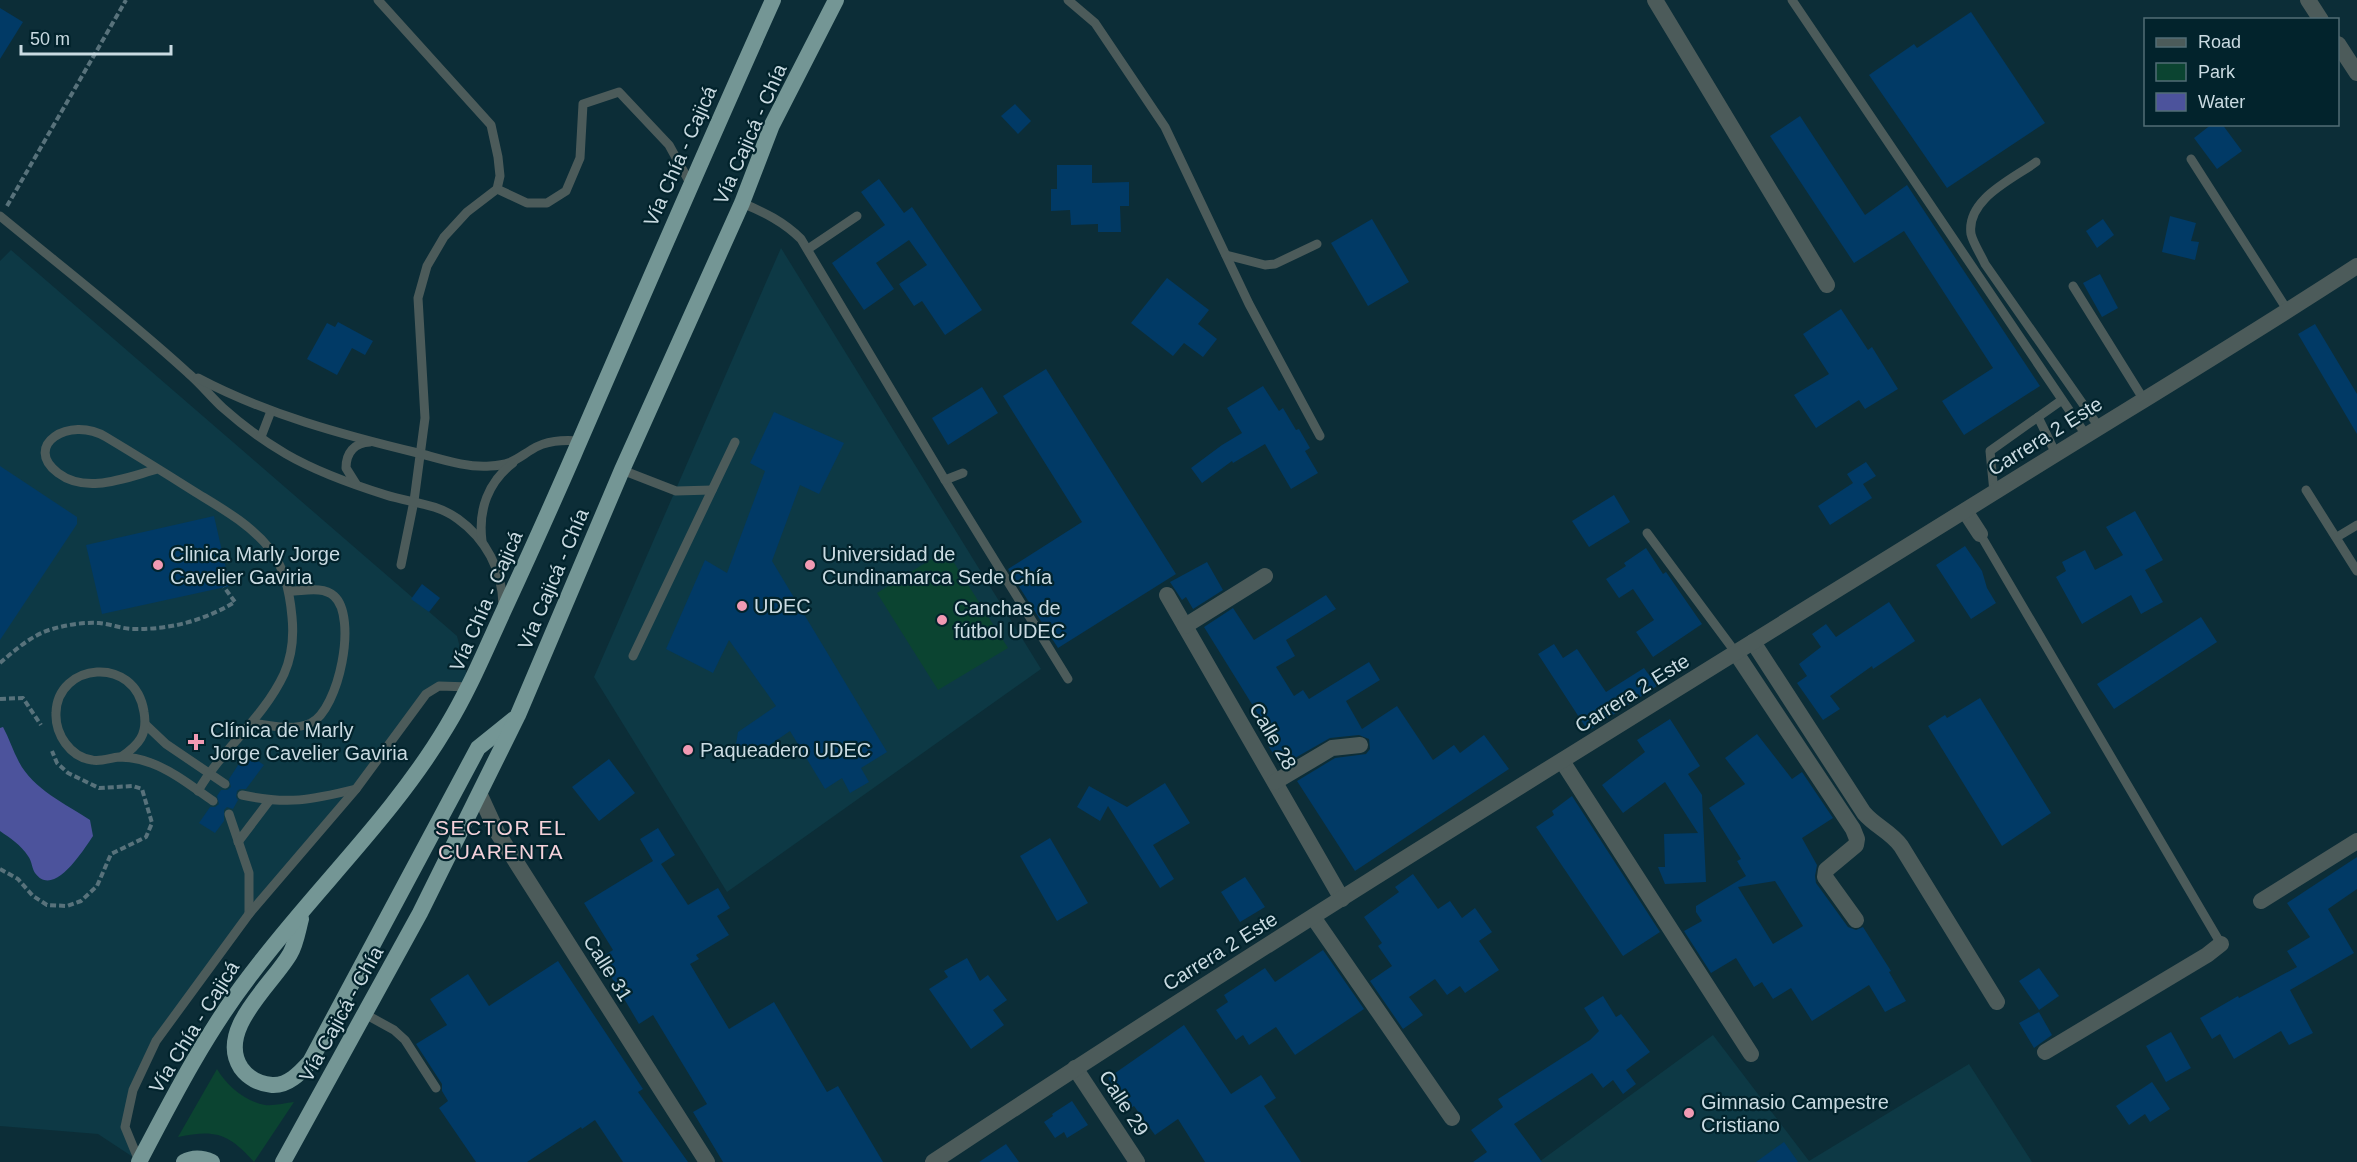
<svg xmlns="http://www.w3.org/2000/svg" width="2357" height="1162" font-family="Helvetica,sans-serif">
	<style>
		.built { fill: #0d3945 }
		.green { fill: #0b4431 }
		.water { fill: #4c539c }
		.building { fill: #013a66; fill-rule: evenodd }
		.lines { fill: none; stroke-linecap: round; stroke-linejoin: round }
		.path { stroke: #58727b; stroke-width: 4; stroke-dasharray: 6 3; stroke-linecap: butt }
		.service { stroke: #4c5b5a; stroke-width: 9 }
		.minor { stroke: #4c5b5a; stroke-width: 16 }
		.tertiary { stroke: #4c5b5a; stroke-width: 16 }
		.trunk { stroke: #749695; stroke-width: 16 }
		.poi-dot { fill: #f19ab3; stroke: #02232c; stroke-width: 2 }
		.labels { text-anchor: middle; stroke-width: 4.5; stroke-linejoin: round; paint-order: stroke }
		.street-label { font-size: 20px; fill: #cadbe2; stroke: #02232c }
		.poi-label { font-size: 20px; fill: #cadbe2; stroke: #02232c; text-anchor: start }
		.neighbourhood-label { font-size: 21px; letter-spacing: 1.5px; fill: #f4d1da; stroke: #02232c }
	</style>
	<rect width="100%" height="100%" fill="#0c2d37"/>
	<g class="built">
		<polygon points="781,248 1041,669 727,892 594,677"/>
		<polygon points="11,250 457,636 470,687 439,686 426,694 356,789 249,914 156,1041 133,1090 125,1127 139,1161 98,1134 0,1126 0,261"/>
		<polygon points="1713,1035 1809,1161 1969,1064 2032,1162 1539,1162"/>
	</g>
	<g class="green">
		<polygon points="946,550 1008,648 938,690 877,593"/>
		<path d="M217,1069C226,1085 246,1102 265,1105C274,1106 285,1103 294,1102L254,1162C229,1134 216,1129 178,1137Z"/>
	</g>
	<path class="water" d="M3,727C9,738 13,751 19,762C33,789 66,804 90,820L93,836C84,849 54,899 35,873C32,869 32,861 28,856C21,845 10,838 0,831V728Z"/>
	<g class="building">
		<polygon points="0,8 23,22 0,59"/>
		<polygon points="1971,12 2045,123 1947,188 1869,75 1914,44 1917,48"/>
		<polygon points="1015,104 1031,121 1018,134 1001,116"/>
		<polygon points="1800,116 1865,215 1907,185 2040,386 1964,435 1942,401 1993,368 1904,231 1854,263 1770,136"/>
		<polygon points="2212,124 2222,124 2242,151 2217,169 2194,138"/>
		<polygon points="1057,165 1092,165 1092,183 1129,182 1129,206 1120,206 1121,232 1098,232 1098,224 1071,225 1070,210 1051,211 1051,189 1057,189"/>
		<polygon points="879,179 904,213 912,207 982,310 945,335 922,301 914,306 899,284 927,265 909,240 876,263 894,289 864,310 832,263 885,225 861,192"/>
		<polygon points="2170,216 2196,223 2191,241 2199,242 2195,260 2162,252"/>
		<polygon points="1372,219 1409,282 1368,306 1331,243"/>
		<polygon points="2103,219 2114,235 2097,248 2086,231"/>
		<polygon points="2100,274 2118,308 2102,317 2083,283"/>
		<polygon points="1167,278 1209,310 1198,324 1217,339 1203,357 1184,343 1173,356 1131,323"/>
		<polygon points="1841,309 1868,350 1872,347 1898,389 1865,409 1859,400 1816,428 1794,395 1829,374 1803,334"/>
		<polygon points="338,322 373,341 365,355 352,348 337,375 307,359 327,323 335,327"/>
		<polygon points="2315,324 2357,394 2357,434 2298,334"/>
		<polygon points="1046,369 1176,574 1058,648 1008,569 1082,522 1003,396"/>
		<polygon points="1263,386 1279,411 1283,408 1296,430 1299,429 1310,448 1305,451 1318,473 1291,489 1265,444 1233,463 1232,461 1202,483 1191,468 1222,445 1242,433 1227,408"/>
		<polygon points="982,387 998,413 948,445 932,418"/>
		<polygon points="774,412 844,443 819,494 800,485 772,561 887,752 861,768 869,782 850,793 842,778 825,789 790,731 755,755 748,755 740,751 736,744 738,732 776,706 729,640 713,673 666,649 705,560 727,573 765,471 750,463"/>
		<polygon points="1866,462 1876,476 1863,484 1872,498 1830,525 1818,506 1853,483 1847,474"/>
		<polygon points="0,466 77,517 77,524 0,640"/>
		<polygon points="1614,495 1630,522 1589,547 1572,521"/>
		<polygon points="2135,511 2163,560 2145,570 2163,602 2141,614 2131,595 2082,624 2056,577 2066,571 2062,562 2085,550 2095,570 2123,555 2106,527"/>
		<polygon points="214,516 230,586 102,614 86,545"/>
		<polygon points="1965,546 1982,571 1987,588 1996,603 1971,619 1936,565"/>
		<polygon points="1646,548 1663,574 1666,572 1702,624 1653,657 1636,632 1654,620 1633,589 1619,598 1606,579 1626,566 1624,563"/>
		<polygon points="1207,562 1223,590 1193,609 1186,597 1182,600 1170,582"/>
		<polygon points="422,584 440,598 429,612 411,599"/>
		<polygon points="1326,595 1336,609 1286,640 1295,656 1276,667 1294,696 1303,690 1309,699 1369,662 1380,680 1346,701 1362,729 1397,706 1433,760 1454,745 1460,753 1484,735 1509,769 1355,871 1297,781 1335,758 1366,754 1370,749 1369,739 1359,735 1330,738 1281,766 1269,747 1276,743 1204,627 1233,608 1254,640"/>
		<polygon points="1889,602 1915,641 1873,669 1872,666 1830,696 1840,709 1823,720 1797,683 1807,676 1799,664 1821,647 1812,634 1826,624 1836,637"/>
		<polygon points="2201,617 2217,642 2114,709 2097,684"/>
		<polygon points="1554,644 1563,658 1577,649 1606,692 1644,668 1657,686 1588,731 1538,654"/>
		<polygon points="1980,698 2051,813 2002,846 1928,726 1945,715 1947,718"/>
		<polygon points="1670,719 1700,766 1688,774 1702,795 1706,882 1665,884 1658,867 1665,867 1664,834 1698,833 1665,782 1623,813 1602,785 1645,752 1637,740"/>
		<path d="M1757,734L1792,779L1802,772L1833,818L1802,838L1817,865L1815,876L1816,883L1848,927L1856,930L1863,927L1891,971L1889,972L1906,1001L1885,1012L1869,985L1812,1021L1791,988L1773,999L1762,982L1754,987L1736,958L1711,973L1684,931L1702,921L1696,912V906L1746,876L1737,861L1741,859L1709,808L1745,784L1725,758ZM1775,881L1803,926L1773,944L1738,887Z"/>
		<polygon points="246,753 264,765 246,789 240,789 237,791 236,797 238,800 233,809 227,807 224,810 224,821 215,833 199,823 210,807 215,807 219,804 217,796 221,790 227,790 231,787 229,779"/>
		<polygon points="609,759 635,793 599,821 572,787"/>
		<polygon points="1165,783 1190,823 1153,845 1174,879 1160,888 1108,806 1100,821 1077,807 1089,786 1127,807"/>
		<polygon points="1572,796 1660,932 1623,956 1536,827 1554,815 1552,811"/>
		<polygon points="658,828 675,855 661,864 688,905 718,888 730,908 717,916 729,935 696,955 699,959 690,964 729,1029 774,1002 827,1092 838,1086 883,1162 723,1162 693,1112 707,1104 653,1015 639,1024 600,958 613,950 584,903 653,861 640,839"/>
		<polygon points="1050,838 1088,903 1057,921 1020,856"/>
		<polygon points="2357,857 2357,889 2328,909 2354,953 2290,990 2313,1033 2289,1045 2281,1031 2234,1059 2220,1034 2212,1039 2200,1018 2238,996 2239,998 2297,967 2287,951 2310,937 2287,903"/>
		<polygon points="1413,874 1438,909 1450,901 1462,918 1475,908 1492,932 1479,941 1499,970 1465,993 1460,986 1447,995 1435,979 1409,997 1423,1015 1403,1029 1370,981 1392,966 1378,946 1382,943 1364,917 1399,892 1395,887"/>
		<polygon points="1245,877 1265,907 1240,922 1221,892"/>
		<polygon points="1323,950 1364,1009 1295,1055 1276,1027 1249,1045 1243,1035 1236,1040 1216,1010 1228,1002 1224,995 1265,968 1275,982"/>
		<polygon points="967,958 980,981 988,975 1007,1000 993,1010 1004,1025 971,1049 929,989 948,977 944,971"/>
		<polygon points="558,961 643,1089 638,1092 688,1162 623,1162 595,1120 582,1129 581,1127 527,1162 476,1162 439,1108 448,1101 442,1091 442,1084 416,1044 447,1025 430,999 468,974 489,1006"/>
		<polygon points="2039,968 2059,996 2039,1010 2019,981"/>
		<polygon points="1603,996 1616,1017 1621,1014 1650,1052 1626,1070 1636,1084 1623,1094 1613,1080 1603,1088 1592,1073 1514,1124 1542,1162 1473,1162 1487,1152 1471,1130 1503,1107 1498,1099 1590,1040 1599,1031 1584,1008"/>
		<polygon points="2039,1012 2052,1035 2034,1048 2019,1023"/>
		<polygon points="1184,1025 1231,1094 1261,1075 1276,1098 1264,1106 1301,1162 1205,1162 1178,1119 1155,1135 1134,1106 1129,1109 1108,1078"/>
		<polygon points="2171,1032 2191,1068 2166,1082 2146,1046"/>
		<polygon points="2152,1082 2170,1109 2150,1122 2145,1114 2129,1125 2116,1106"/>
		<polygon points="1072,1101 1088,1125 1067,1138 1064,1132 1055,1138 1044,1122 1053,1116 1052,1114"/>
		<polygon points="1784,1142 1798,1162 1756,1162"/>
		<polygon points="1006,1144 1019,1162 979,1162"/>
	</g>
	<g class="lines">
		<g class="path">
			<polyline points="7,206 126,0"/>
			<path d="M0,663C15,650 31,636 49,630C65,625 83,622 99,623C110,624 120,628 131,629C169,630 203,621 235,602L224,587"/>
			<polyline points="0,699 23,698 41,725"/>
			<polyline points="0,869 18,879 33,896 47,905 67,906 81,901 97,886 111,854 146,837 152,823 142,789 133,786 99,788 68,773 57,763 52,751"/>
		</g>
		<g class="service">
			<polyline points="378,0 491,125 498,157 500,176 497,189 467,212 444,237 427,266 418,298 425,418 414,501 401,565"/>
			<polyline points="1068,0 1095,23 1165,127 1249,304 1320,436"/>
			<polyline points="1792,0 2086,435"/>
			<polyline points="2191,159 2288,311"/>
			<path d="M2036,162C2013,179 1966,199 1971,234C1973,243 1981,255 1985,264L2099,427"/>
			<polyline points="497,189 527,203 547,203 566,191 580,158 583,104 619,92 669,145 690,183"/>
			<path d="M742,203C764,212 784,222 801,239L945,480L1068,679"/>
			<path d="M0,216C63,268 128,318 188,373C201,384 211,397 223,408C242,425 264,441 286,454C317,472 351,484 386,495C411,503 436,503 458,519C486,539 502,570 503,604"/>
			<polyline points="808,249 857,216"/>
			<polyline points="1226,255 1265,265 1275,264 1317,244"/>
			<polyline points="2073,286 2144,400"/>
			<path d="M198,378C266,414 343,435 418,453C441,459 467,468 490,466C511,465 515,460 531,450C546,440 563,440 580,441"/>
			<polyline points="2038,417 2056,454"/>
			<polyline points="261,437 271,411"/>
			<path d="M158,469C127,477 87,495 58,473C22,446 69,415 106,437C136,455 165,473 195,492C221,508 250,524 270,549C285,568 290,594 292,617C294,637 292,656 284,674C263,719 222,749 198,791"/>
			<polyline points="622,470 676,491 712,490"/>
			<polyline points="945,480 963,473"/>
			<path d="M356,484L346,468C346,453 354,443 370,442"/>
			<polyline points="2306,490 2357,571"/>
			<polyline points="1994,492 1990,451 2062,400"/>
			<polyline points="1647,533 1736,653"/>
			<polyline points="1980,534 2221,944"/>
			<polyline points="2337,537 2357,525"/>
			<path d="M482,541C478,510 488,482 513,463"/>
			<polyline points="633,656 735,442"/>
			<path d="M252,723C271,726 293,731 311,723C339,709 358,617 334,596C323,586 304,591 290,591"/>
			<polyline points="146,725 166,744 225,784"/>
			<path d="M121,757C139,745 148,734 144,712C135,654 57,663 56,713C55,734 70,757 92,760C100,762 110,758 119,757C129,757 141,759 151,763C173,771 194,788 213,801"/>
			<path d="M242,795C288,805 311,800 356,789"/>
			<polyline points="229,814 249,873 249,914"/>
			<polyline points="238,842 269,801"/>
			<polyline points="365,1014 394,1030 405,1040 436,1088"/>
			<polyline points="139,1161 125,1127 133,1090 156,1041 249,914 356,789 426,694 439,686 470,687"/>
		</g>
		<g class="minor">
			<polyline points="1655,0 1827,285"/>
			<polyline points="2308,0 2321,20"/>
			<polyline points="2338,44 2357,73"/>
			<polyline points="1965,511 1980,534"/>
			<polyline points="1167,595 1342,899"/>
			<polyline points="1185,626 1265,576"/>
			<path d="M1753,642L1864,813C1875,826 1891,832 1901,846L1997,1002"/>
			<polyline points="1736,653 1853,829 1857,839 1856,845 1826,870 1825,877 1856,920"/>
			<polyline points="1562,761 1751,1054"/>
			<polyline points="1275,782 1332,748 1360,745"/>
			<polyline points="480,795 497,832 707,1162"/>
			<polyline points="2261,901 2357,841"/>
			<polyline points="1313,917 1452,1118"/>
			<polyline points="2045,1052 2207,955 2221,944"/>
			<polyline points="1075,1068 1137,1162"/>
		</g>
		<path class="tertiary" d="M933,1162C1283,930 1642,711 1998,490C2118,415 2239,343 2357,266"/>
		<g class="trunk">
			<path d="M301,919C298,930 296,944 290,954C272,985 216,1030 241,1068C248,1078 260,1084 272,1085C288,1086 300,1073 310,1062L478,748L514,719"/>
			<path d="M139,1162C173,1097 207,1031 252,973C315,889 393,817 447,726C469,690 485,651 503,612C527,560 551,507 574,454C640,302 705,151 773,0"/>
			<path d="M184,1162C193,1157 203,1158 212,1162"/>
			<polyline points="283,1162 420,913 518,715 622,470 742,203 772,125 836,0"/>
		</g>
	</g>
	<g class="poi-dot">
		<circle cx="158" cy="565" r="6"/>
		<circle cx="810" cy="565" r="6"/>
		<circle cx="742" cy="606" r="6"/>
		<circle cx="942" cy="620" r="6"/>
		<path d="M193 733h6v6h6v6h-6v6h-6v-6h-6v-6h6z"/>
		<circle cx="688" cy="750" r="6"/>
		<circle cx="1689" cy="1113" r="6"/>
	</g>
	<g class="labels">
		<g class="street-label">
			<text transform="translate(750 134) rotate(-66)" y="7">Vía Cajicá - Chía</text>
			<text transform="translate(680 156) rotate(-66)" y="7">Vía Chía - Cajicá</text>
			<text transform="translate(2045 436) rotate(-32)" y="7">Carrera 2 Este</text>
			<text transform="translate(553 579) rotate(-67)" y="7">Vía Cajicá - Chía</text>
			<text transform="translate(486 601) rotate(-66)" y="7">Vía Chía - Cajicá</text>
			<text transform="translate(1632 693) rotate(-32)" y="7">Carrera 2 Este</text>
			<text transform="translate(1273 736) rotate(60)" y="7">Calle 28</text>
			<text transform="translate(1220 951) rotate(-32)" y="7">Carrera 2 Este</text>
			<text transform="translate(608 968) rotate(58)" y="7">Calle 31</text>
			<text transform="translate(341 1014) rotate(-61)" y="7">Vía Cajicá - Chía</text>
			<text transform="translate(194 1027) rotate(-58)" y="7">Vía Chía - Cajicá</text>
			<text transform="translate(1124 1103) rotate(57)" y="7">Calle 29</text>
		</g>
		<g class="poi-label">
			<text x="170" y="561">Clinica Marly Jorge<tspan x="170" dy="23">Cavelier Gaviria</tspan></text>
			<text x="822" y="561">Universidad de<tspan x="822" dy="23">Cundinamarca Sede Chía</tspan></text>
			<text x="754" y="613">UDEC</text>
			<text x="954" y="615">Canchas de<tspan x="954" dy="23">fútbol UDEC</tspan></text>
			<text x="210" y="737">Clínica de Marly<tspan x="210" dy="23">Jorge Cavelier Gaviria</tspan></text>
			<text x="700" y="757">Paqueadero UDEC</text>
			<text x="1701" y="1109">Gimnasio Campestre<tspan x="1701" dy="23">Cristiano</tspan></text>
		</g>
		<g class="neighbourhood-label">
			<text x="501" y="835">SECTOR EL<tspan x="501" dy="24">CUARENTA</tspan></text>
		</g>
	</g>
	<rect x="2144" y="18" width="195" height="108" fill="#02232c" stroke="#526d75" stroke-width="1.5"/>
	<rect x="2156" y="38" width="30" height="9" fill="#4c5b5a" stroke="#526d75" stroke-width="1.5"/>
	<text x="2198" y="48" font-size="18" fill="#cadbe2">Road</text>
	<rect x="2156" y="63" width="30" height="18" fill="#0b4431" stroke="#526d75" stroke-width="1.5"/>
	<text x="2198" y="78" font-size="18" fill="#cadbe2">Park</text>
	<rect x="2156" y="93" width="30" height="18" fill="#4c539c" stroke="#526d75" stroke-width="1.5"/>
	<text x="2198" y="108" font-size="18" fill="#cadbe2">Water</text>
	<path d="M21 45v9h150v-9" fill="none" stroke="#cadbe2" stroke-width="3"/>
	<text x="30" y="45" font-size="18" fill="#cadbe2" stroke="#02232c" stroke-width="4.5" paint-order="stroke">50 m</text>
</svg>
